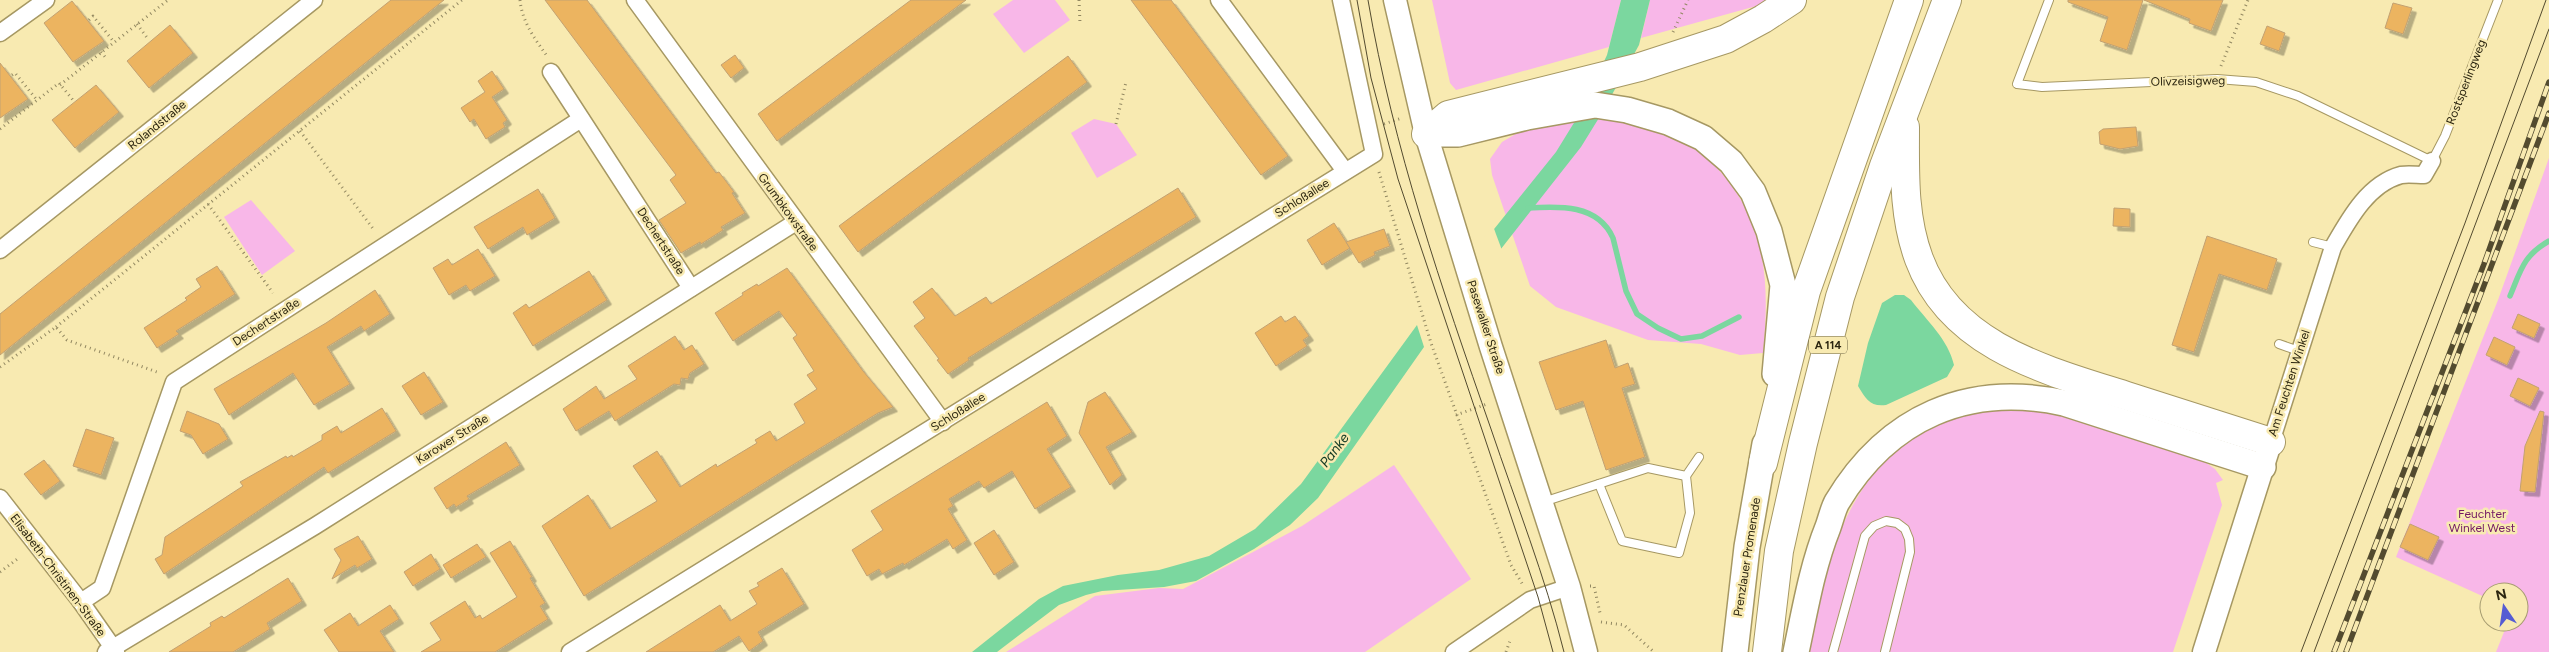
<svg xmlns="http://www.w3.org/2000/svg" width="2549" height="652" font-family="Figtree,sans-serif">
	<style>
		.green { fill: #f8b7e8 }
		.water { fill: #7bd79f }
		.pier { fill: #f8eab1 }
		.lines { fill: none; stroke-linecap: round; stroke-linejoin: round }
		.stream { stroke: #7bd79f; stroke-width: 5.5 }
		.building { fill: #ecb461; stroke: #c2a172; filter: url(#shadow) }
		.lane-casing { stroke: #a69863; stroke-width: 10 }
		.street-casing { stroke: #a69863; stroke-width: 19 }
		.secondary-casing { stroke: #a69863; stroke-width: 25 }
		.primary-casing { stroke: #a69863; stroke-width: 28 }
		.highway-casing { stroke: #a69863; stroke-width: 30 }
		.path { stroke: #928861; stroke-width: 3; stroke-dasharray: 1 4; stroke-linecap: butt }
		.lane { stroke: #fff; stroke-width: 8 }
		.street { stroke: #fff; stroke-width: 16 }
		.secondary { stroke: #fff; stroke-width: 22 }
		.primary { stroke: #fff; stroke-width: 25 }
		.highway { stroke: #fff; stroke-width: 28 }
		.tram { stroke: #534b2f; stroke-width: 1 }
		.rail-casing { stroke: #534b2f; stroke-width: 5.5 }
		.rail { stroke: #f8eab1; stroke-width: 4; stroke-dasharray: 11; stroke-linecap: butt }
		.labels { text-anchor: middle; stroke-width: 5; stroke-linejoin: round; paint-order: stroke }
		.shield { fill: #f8eab1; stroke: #696140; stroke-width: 1 }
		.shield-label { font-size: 11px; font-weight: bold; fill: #2c2610 }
		.street-label { font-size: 12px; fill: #2c2610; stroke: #f8eab1 }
		.park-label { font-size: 12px; fill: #731964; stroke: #f8eab1 }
		.water-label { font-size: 14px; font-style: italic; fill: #143b25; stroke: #f8eab1 }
	</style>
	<defs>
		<filter id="shadow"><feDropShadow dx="4.5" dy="4.5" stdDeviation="0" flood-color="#0004"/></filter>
	</defs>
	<rect width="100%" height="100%" fill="#f8eab1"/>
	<g class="green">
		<polygon points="1013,0 1055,0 1070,20 1024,53 993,14"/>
		<polygon points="1432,0 1621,0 1609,47 1456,90 1450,83"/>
		<polygon points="1650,0 1766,0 1760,5 1641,38"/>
		<path d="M1602,113C1625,120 1663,128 1682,138C1694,145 1705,156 1714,165C1767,219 1770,282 1763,353L1740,355L1701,344L1648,340L1556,307L1530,286L1492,175L1490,159L1502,142L1524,129Z"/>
		<polygon points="1094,119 1116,124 1137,155 1097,178 1071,133"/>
		<polygon points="2549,158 2549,652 2496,652 2508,622 2519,622 2519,592 2489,592 2489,599 2396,557 2498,300"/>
		<polygon points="251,200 295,251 262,275 224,217"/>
		<path d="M2020,408L2059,414L2202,460L2215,469L2223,480L2216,483L2222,505L2173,652H1806C1824,562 1851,458 1945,420C1969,411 1995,410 2020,408Z"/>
		<polygon points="1394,465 1471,579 1365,652 1006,652 1095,596 1159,588 1183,589 1302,526"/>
	</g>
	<g class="water">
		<polygon points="1621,0 1650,0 1639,45 1602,113 1581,147 1424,347 1318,498 1290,525 1254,549 1196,581 1164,587 1102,591 1086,595 1059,605 997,652 972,652 1039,599 1063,586 1118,575 1159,570 1209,556 1255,529 1301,484 1417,325 1556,152 1580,113 1607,55"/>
		<path d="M1895,295H1904L1911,300C1927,321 1948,339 1954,365L1947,377L1886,405C1870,407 1866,399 1858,386L1868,343L1882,303Z"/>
	</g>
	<polygon class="pier" points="1493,226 1503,253 1425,350 1416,322"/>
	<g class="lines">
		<g class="stream">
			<path d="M1528,208C1559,206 1598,204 1613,238L1626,291L1637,314L1658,328L1681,339L1702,336L1739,317"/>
			<path d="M2510,296C2521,270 2523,256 2549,241"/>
		</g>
	</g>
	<g class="building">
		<polygon points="391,0 444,0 0,355 0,314"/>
		<polygon points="545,0 587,0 716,173 719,172 734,192 732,193 745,213 721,227 723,230 701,244 700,242 681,253 659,220 686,203 670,180 676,175"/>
		<polygon points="911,0 966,0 777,141 758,114"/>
		<polygon points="1131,0 1171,0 1288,156 1261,175"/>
		<polygon points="2068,0 2143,0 2127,50 2100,41 2108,17 2068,2"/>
		<polygon points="2144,0 2223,0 2211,31 2189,23 2190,19"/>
		<polygon points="72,1 104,41 73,62 44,23"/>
		<polygon points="2393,3 2412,8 2403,34 2385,28"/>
		<polygon points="170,25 193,53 149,88 127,61"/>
		<polygon points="2267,26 2285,33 2279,51 2260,44"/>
		<polygon points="735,55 744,68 731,78 721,65"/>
		<polygon points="1068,56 1087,82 858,252 839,226"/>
		<polygon points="0,63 28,99 0,118"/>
		<polygon points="492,71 504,89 492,97 507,120 503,123 505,127 486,139 474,119 470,122 461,108 485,92 478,81"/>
		<polygon points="96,85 119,112 75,148 52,120"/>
		<polygon points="2136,127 2138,146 2120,149 2100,144 2099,132 2103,129"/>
		<polygon points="1178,188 1196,217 968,358 969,360 948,374 937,360 939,359 914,326 925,318 913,302 932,288 955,316 986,297 991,304"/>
		<polygon points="538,189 555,218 527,235 523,227 488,249 474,227"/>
		<polygon points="2114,208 2130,209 2130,227 2113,226"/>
		<polygon points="1334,223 1350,248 1322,265 1307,240"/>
		<polygon points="1384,229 1390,246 1374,252 1375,255 1359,263 1346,242"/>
		<polygon points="2207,236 2277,259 2267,290 2219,274 2194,352 2172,345"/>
		<polygon points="478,249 495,276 470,291 466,285 449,295 433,268 448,259 452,265"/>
		<polygon points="217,266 235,294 176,331 179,334 157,348 144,328 187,300 185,298 201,287 196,279"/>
		<polygon points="787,268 863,371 893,407 878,413 791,466 584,596 542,526 588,495 610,529 657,501 633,466 657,451 680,487 716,464 717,467 757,443 755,440 770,431 776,441 805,423 794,404 817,389 807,375 814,371 793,338 797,335 779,311 733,341 715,313 743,295 742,293 757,284 758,286"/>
		<polygon points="589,271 607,300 533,346 513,313 526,304 529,308"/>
		<polygon points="375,290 390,314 364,331 361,326 327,347 350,384 314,405 293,373 229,415 214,389 326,323"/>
		<polygon points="2518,314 2540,324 2534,338 2512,328"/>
		<polygon points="1281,316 1285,322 1295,316 1309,336 1303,340 1307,346 1276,366 1255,333"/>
		<polygon points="675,336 684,350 692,345 704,364 690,373 688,379 681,378 680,385 674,384 615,421 609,411 576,431 563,409 596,386 604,399 637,379 628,366"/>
		<polygon points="2494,337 2515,347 2507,365 2486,355"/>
		<polygon points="1606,340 1615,368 1628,363 1635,384 1622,388 1645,457 1606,470 1583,401 1556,410 1539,362"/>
		<polygon points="424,372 443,402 421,415 402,386"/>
		<polygon points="2518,378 2539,388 2530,406 2510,396"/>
		<polygon points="1105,392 1132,432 1106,447 1122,475 1110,485 1079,433 1088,402"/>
		<polygon points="1047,402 1067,436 1047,449 1071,487 1035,509 1012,471 984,488 979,481 949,499 953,506 948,509 967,540 953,549 947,539 904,565 903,563 882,574 879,569 867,576 852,550 883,530 871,511"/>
		<polygon points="382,408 396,431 328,473 324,467 164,574 155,559 162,555 165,537 243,486 240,482 286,456 287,458 292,455 293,457 322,440 322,435 337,426 341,433"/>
		<polygon points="187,411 219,424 228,439 203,454 191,435 180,431"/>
		<polygon points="2540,411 2544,412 2535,492 2520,491 2525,446"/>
		<polygon points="86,429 114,438 101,475 73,466"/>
		<polygon points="506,442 520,465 467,496 469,499 456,507 454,504 447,509 434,488"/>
		<polygon points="44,460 60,481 41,495 24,474"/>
		<polygon points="2410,524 2439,537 2428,560 2400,547"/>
		<polygon points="994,530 1014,562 994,575 974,543"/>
		<polygon points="358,536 372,559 357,568 355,565 332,579 341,560 334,549"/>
		<polygon points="510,541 532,577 530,578 545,603 540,606 548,619 495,652 421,652 441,640 430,623 465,601 475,618 480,615 482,619 517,597 490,553"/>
		<polygon points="477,544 486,557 451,578 443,565"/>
		<polygon points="431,554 440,569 413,586 404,572"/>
		<polygon points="782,568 804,604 758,632 763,641 749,651 739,636 713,652 646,652 720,605 730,621 757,604 749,591 759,586 757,583"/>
		<polygon points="288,578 302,601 267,623 270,629 233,652 169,652 211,626 210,623 222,616 224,618"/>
		<polygon points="390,605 399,619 380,631 394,652 339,652 324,630 350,613 358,626"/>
	</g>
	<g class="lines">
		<defs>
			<g id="lane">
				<polyline points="2049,0 2017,84 2042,87 2217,79 2256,82 2298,96 2432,161 2445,136 2498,0"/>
				<polyline points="2313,242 2333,247"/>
				<polyline points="2279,344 2299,351"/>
				<polyline points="1599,484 1622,541 1679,553 1690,513 1686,476"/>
				<polyline points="1543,502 1648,468 1686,476 1699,457"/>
				<polyline points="1833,652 1865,536 1874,526 1886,521 1897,523 1905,529 1909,539 1910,552 1885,652"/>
			</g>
			<g id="street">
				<polyline points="635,0 943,422"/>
				<polyline points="1219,0 1345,171"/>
				<polyline points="0,33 46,0"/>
				<polyline points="551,72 691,288"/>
				<polyline points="0,250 314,0"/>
				<path d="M2271,442L2333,247C2349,219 2368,184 2401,175C2408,174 2417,175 2424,175L2432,161"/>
				<polyline points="0,498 81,602 116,652"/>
				<polyline points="81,602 102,588 174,382 581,119"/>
				<polyline points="106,652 315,526 796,222"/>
				<polyline points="570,652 1374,154 1341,0"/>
				<polyline points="1454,652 1530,600 1569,587"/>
			</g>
			<g id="secondary">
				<polyline points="1395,0 1426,134 1491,347 1569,587 1586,652"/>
				<polyline points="2204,652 2268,450"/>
			</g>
			<g id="primary">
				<polyline points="1426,134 1458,134 1527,117 1595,105 1627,110 1668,122 1703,138 1731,162 1753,192 1769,231 1783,285 1775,374"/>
				<polyline points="1735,652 1747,547 1765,444"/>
				<path d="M1796,652C1805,610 1812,567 1828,527C1831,519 1833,509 1837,502C1888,417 1968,382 2064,403L2263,467"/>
			</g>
			<g id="highway">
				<path d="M1905,127C1905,172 1903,216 1919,259C1952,348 2049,371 2130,397C2177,412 2224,427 2271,442"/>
				<polyline points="1426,134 1448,115 1640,67 1726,39 1763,19 1792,0"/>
				<polyline points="1763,463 1806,291 1909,0"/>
				<polyline points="1767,652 1779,551 1803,443 1840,297 1884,166 1947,0"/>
			</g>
		</defs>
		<use href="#lane" class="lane-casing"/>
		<use href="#street" class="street-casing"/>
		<use href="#secondary" class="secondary-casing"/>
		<use href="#primary" class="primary-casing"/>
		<use href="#highway" class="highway-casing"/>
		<g class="path">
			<path d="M520,0C522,22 535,39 547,56"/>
			<polyline points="1079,0 1080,23"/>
			<polyline points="89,20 93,16 114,42"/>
			<polyline points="137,24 148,39"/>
			<polyline points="1673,32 1688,0"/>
			<polyline points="101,52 106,58"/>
			<polyline points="2221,66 2248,0"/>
			<polyline points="12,75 15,73 37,100"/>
			<polyline points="60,85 168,0"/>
			<polyline points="1116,124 1126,82"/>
			<polyline points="1384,124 1402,118"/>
			<polyline points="0,129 59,83 73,100"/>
			<polyline points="300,131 374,230"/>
			<polyline points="1379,172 1431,343 1511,565 1523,585"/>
			<polyline points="208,204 273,293"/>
			<polyline points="56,327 462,0"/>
			<polyline points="0,367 56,327 67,340 157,372"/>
			<polyline points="1456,415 1487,404"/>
			<polyline points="0,572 20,557"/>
			<polyline points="1590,586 1594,586 1600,613"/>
			<polyline points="1601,622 1624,625 1654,652"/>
			<polyline points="1506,652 1511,638"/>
		</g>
		<use href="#lane" class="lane"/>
		<use href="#street" class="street"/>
		<use href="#secondary" class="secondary"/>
		<use href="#primary" class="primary"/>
		<use href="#highway" class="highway"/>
		<g class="tram">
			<polyline points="1357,0 1371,78 1398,179 1538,597 1553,652"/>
			<path d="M1368,0C1393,147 1442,289 1491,429C1516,503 1545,576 1564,652"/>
			<polyline points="2301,652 2465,223 2546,0"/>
			<polyline points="2314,652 2549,29"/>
		</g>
		<defs>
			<g id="rail">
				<polyline points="2334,652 2484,264 2549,82"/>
				<polyline points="2346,652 2549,113"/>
			</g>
		</defs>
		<use href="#rail" class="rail-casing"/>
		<use href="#rail" class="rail"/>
	</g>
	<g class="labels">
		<rect class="shield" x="1809" y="336.5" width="38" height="17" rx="4"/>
		<g class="shield-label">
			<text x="1828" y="349">A 114</text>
		</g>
		<g class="street-label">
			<text transform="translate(2188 81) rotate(-1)" y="4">Olivzeisigweg</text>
			<text transform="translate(2466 82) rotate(-69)" y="4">Rostsperlingweg</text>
			<text transform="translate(157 125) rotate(-39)" y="4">Rolandstraße</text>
			<text transform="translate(1302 198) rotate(-32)" y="4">Schloßallee</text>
			<text transform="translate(788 212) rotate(54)" y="4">Grumbkowstraße</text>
			<text transform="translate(661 241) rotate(57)" y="4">Dechertstraße</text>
			<text transform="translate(266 322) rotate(-33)" y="4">Dechertstraße</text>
			<text transform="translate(1486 327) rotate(72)" y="4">Pasewalker Straße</text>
			<text transform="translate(2289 383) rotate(-72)" y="4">Am Feuchten Winkel</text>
			<text transform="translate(958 412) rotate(-32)" y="4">Schloßallee</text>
			<text transform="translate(452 439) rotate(-32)" y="4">Karower Straße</text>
			<text transform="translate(1747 557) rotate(-81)" y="4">Prenzlauer Promenade</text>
			<text transform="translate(58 575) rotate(53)" y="4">Elisabeth-Christinen-Straße</text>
		</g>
		<g class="park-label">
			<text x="2482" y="518">Feuchter<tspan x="2482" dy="14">Winkel West</tspan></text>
		</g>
		<g class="water-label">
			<text transform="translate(1334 450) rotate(-53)" y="5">Panke</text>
		</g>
	</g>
	<g transform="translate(2504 607) rotate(347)"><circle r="24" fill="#f8eab1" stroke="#a69c71"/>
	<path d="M0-4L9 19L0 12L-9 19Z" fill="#555cd3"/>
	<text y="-8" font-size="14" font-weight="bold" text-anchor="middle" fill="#2c2610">N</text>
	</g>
</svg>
